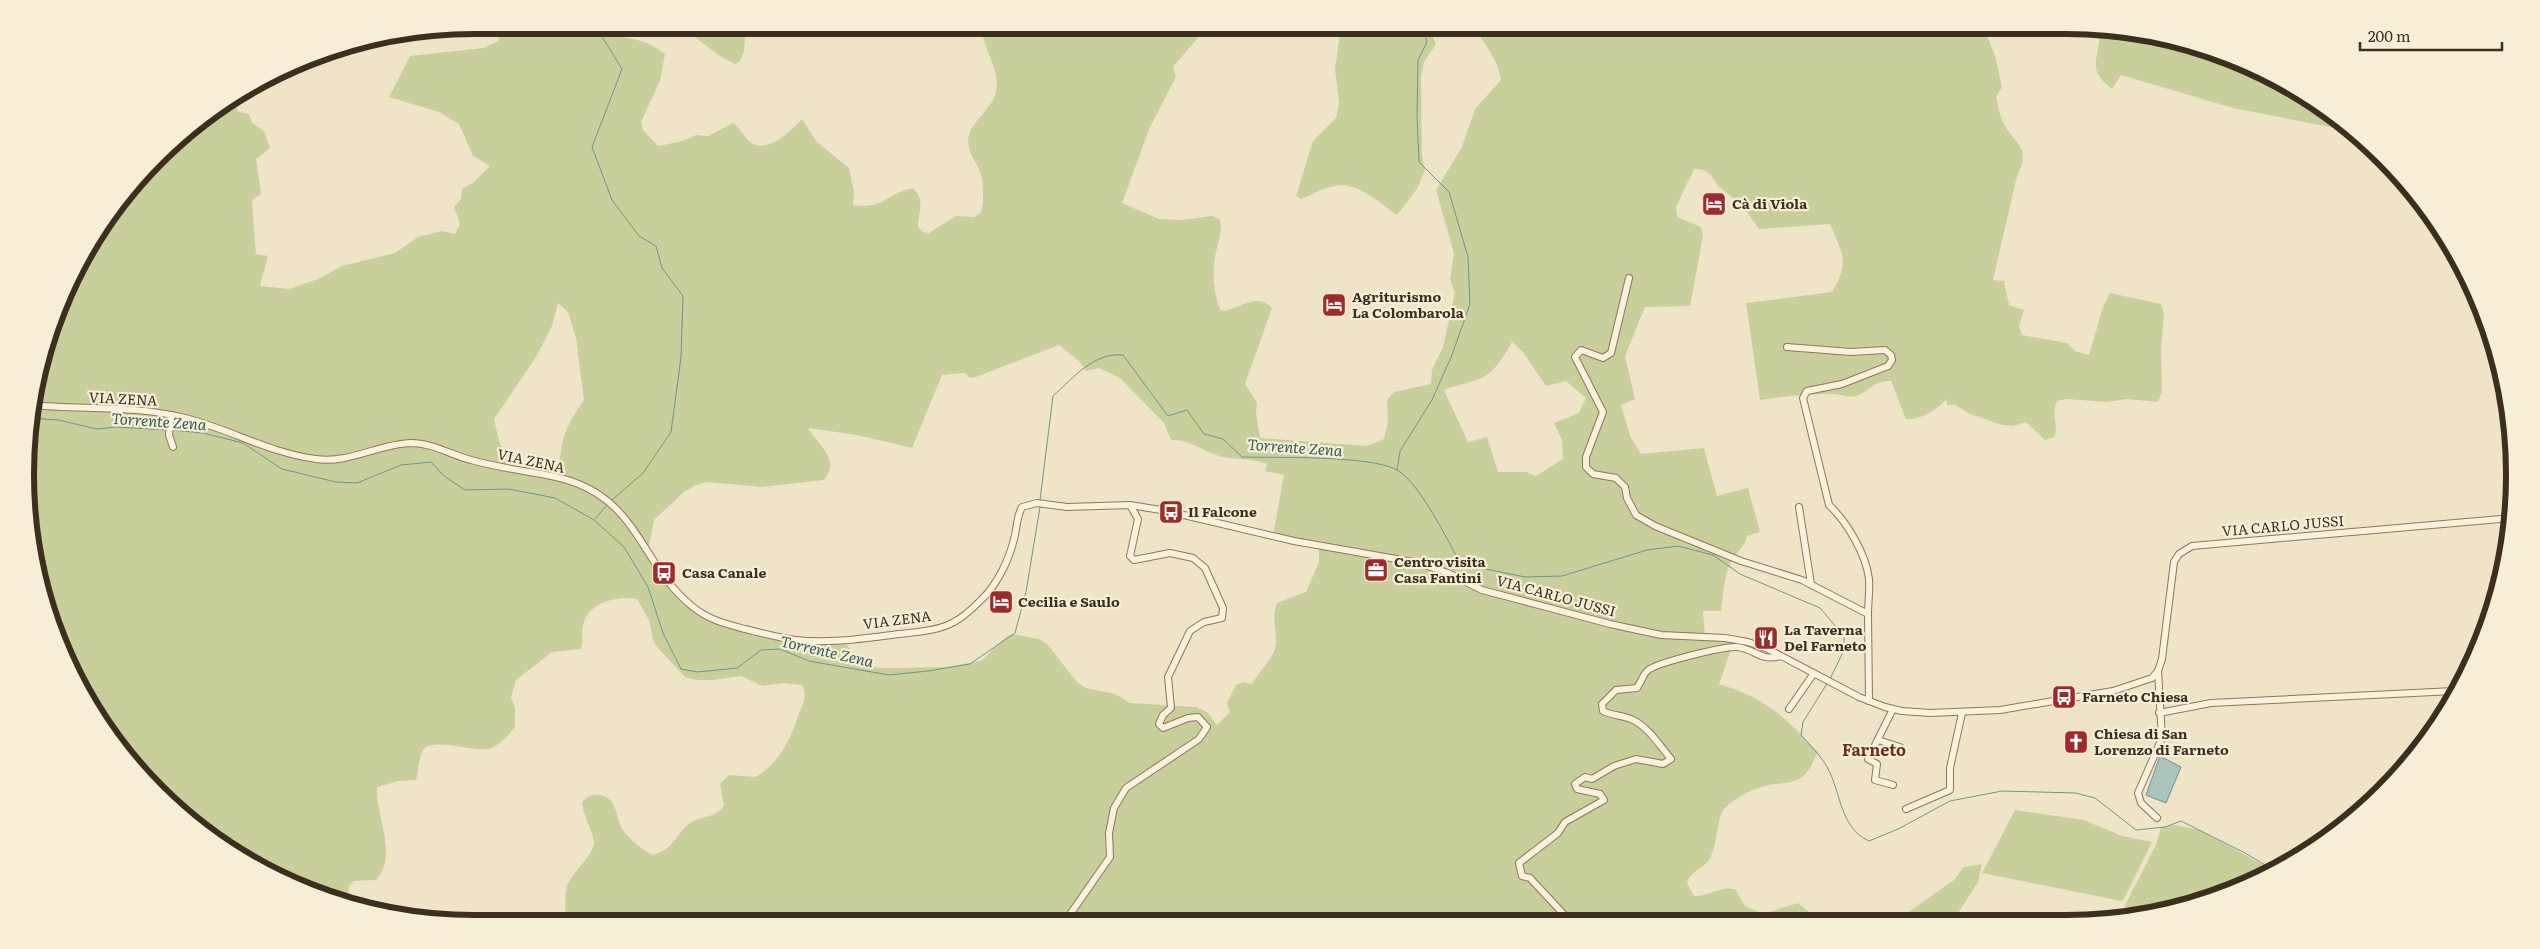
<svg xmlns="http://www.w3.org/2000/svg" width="2540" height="949" font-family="Literata,serif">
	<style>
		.green { fill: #c9cf9b; fill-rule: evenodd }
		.water { fill: #a9c4bc; stroke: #6f938a }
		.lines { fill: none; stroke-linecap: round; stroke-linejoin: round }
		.stream { stroke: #6f938a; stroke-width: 1 }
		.minor-casing { stroke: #8d765c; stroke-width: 8 }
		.minor { stroke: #faf1dc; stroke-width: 6 }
		.labels { text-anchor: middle; stroke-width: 4.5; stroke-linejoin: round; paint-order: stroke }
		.poi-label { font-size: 14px; font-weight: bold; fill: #3d2e20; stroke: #f7eed8; text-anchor: start }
		.street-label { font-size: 14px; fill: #3d2e20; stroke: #f7eed8 }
		.water-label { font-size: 15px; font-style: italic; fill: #2f5d5a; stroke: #f7eed8 }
		.quarter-label { font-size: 16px; font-weight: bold; fill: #6b2e1e; stroke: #f7eed8 }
		.rim { fill: none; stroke: #3d2e20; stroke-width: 6 }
	</style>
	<rect width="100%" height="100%" fill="#f0e4c8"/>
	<g class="green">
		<path d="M493,25H590V29C617,41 640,33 665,54L660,81L641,122L643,130L658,146L683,141L696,135L708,136L733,123C740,128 743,135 749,141C766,156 791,131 802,119L816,141L849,168L854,192L853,205C883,210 888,193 913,188C926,201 918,211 918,227L923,232L929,233L956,216L974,217L981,213C984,202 983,189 982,178C980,166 969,156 968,142C968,123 992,110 996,92C1001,67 981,48 982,25H1209L1173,67L1176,77L1150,127L1122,203L1159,219L1182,220L1212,216L1220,219C1223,233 1217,244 1215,258C1212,274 1214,296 1221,311C1239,310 1256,291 1272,308L1245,384L1257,403L1256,413L1260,438L1367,446L1384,439L1388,421L1387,400L1394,392L1431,384L1432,370L1443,347L1455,293L1450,279L1454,253L1436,190L1462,147L1475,109L1501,80C1498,59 1484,43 1472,25H1983L1995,56L2002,87L1996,97C1998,104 1999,113 2002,120C2012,144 2033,145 2017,176L1993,280L2004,281L2009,305L2024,310L2019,326L2022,335L2067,343L2075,351L2089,355L2103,307L2110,293L2161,304L2164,313L2161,349L2162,392L2158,402L2127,399L2107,402L2067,399L2057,401C2051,414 2059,425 2054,437L2045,440L2026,422L2013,426L2002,425L1970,414L1955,405H1947L1946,399C1938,410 1920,420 1906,419L1891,381C1871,381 1872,391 1856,396C1848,398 1841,394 1834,394C1809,394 1785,396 1760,400L1746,303L1832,292C1851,261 1842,254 1830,224L1759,229L1742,205L1719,187L1711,175L1704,170L1694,169L1676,207L1677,217L1701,227L1703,236L1690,306L1645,307L1625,356L1635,399L1621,405L1630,436L1641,454L1704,448L1717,496L1748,488L1760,532L1747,536C1745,546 1740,548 1735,556C1723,572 1724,592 1721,611H1703L1705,637L1734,641L1719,684C1768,699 1784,717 1818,752C1814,758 1812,767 1807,772C1798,785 1782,782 1769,785C1753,789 1737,796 1725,808C1715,820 1719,842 1710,858C1704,869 1691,870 1687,883L1694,896C1709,896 1720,886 1735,889L1745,906L1763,914L1798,903L1810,913L1809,921L553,924V919L564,917C567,907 564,896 567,886C572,872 593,856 594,843C594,833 583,817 582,802C588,796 592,794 600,795C620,799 614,820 625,833C631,841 644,850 652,855C673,851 675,835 690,823C702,815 716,819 724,805L720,784L729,775L756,777C780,762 790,740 799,714C803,703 808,696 802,685L783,683L762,686L741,676L712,680H696L685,677L657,647L653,640L649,620L637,599C617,596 587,602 583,626C581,634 584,640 581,649L552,652L516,680L511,698L515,707V727C509,735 499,746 488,749C473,752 432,737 423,750C418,758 419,771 416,780L398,781L377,787C375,815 399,856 376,880L354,881L349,886L348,895L371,910L358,909L275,878L201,831L101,724L59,646L34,562L29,416L49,330L85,250L178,136L231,99L239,112L249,114L252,123L264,131L270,148L256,159L261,194L252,200L256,254L268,256L260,286L289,289L318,279L342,266L395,253L418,237L442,231L455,234L460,224L454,207L461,199L462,189L474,182L490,166L473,156L459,124L439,112L389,97L410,56L483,48L499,41ZM558,303L568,312L576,338L584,400C565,427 559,442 560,475L524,467L511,469L499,441L494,419L536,357L552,326ZM1512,342L1523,352L1546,386L1566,381L1586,398L1579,413L1554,423L1562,440L1563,459L1536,476L1526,472H1498L1487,437L1468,442L1444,390C1485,376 1488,384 1512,342ZM1059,345L1079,361L1086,371L1099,368L1120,378L1164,423L1171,440C1190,439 1205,453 1223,457C1239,460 1251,458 1267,464L1265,471L1284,475L1273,535L1319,546V562L1306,592L1277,603C1270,617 1279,634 1275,649C1272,659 1258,673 1252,684L1243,682L1236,685L1227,703L1230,712L1217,725L1207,712L1196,707L1130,703L1115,694L1086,688L1077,682L1047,644L1039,639L1012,634L1005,638L981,661L946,667L890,668H878L858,660L844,641L806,640L703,617L674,587L649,546L654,520L684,492L694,486L705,482L717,483L762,487L824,480C841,460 818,445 808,428L857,435L912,448L942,375L965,373L970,378L976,377Z"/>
		<polygon points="679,25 746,25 744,51 740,61 735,64 721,57"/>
		<path d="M1341,25H1428L1436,44L1424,62L1421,77L1422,156L1425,170L1417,189L1397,215C1377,202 1356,179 1330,187C1320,189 1311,196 1301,199L1296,196L1313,141L1336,118L1339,103L1335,69Z"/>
		<path d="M2099,29C2126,33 2157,33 2183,41C2240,56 2311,92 2355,132L2233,108L2121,75L2112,89C2083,67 2102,59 2099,29Z"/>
		<polygon points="2015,810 2084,820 2122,836 2152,842 2124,899 2121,901 1982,873"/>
		<polygon points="2174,825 2200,830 2274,871 2264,878 2148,913 2124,907 2156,845 2161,827"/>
		<polygon points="1982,864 1978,882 1953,921 1896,921 1954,880 1964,867"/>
	</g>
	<polygon class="water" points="2160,756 2181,767 2166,803 2146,795"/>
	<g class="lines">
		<g class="stream">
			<polyline points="595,25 622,69 592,147 612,200 639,236 656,246 662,268 683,296 681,357 671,432 643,473 612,500"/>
			<polyline points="29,418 58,420 97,429 116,427 167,430"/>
			<polyline points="171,430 203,433 243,443 282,469 336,482 357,483 401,465 431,462 444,476 465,490 509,489 555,498 594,520 624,547 648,587 663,633 681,669 698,672 737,668 761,650 780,649 809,661 889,675 928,671 970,664 1015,633 1026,592 1040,507"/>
			<polyline points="1397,470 1400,451 1432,400 1452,355 1470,304 1468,257 1449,192 1419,162 1417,116 1418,60 1427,42 1422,25"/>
			<path d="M1040,500L1053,396C1073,378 1094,352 1123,355L1168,416L1187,410L1204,434L1223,439L1242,457C1276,458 1370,455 1397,470C1420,483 1447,540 1461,564L1525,577L1562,576L1647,550L1678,546L1713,555L1740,574L1820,608L1844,636V650L1830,679"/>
			<polyline points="595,519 606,506"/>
			<path d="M1828,682L1803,722L1801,735C1809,744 1818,753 1824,762C1842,788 1837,826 1869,841L1898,829L1950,801L2002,791L2075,793L2095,798L2136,830L2165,827L2181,821L2245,853L2275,871"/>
		</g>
		<defs>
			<g id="minor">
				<polyline points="1629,278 1611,353 1603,358 1581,350 1575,357 1603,412 1586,457 1586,467 1593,474 1616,478 1625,487 1627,498 1636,515 1655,526 1741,561 1802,580 1868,614 1869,701"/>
				<path d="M1787,347L1851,352L1885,350L1891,355L1892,360L1888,366L1842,384L1807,391L1803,398L1829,505C1847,522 1866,554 1869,579C1870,590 1868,603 1868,614"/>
				<path d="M31,405C82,410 135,405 185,418C230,429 269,453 316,459C349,464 378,444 411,443C433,443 451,455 471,460C499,468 528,471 556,477C640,496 638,563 693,607C709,620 726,624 745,629C762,633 779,638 796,640C829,644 866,638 899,634C917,632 938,631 954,622C964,617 974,607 981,600C998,584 1010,558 1015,535C1017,525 1017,516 1022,507L1037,503L1067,507L1130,505L1167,511L1294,541L1419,563L1448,573L1482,590L1610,624L1661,635L1725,638L1748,642L1768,649L1859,697L1885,707L1902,711L1930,713L2000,710L2113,691L2152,678L2158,671L2162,659L2174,562L2179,554L2192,546L2512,518"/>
				<polyline points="171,415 169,435 173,447"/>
				<polyline points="1799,507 1811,584"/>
				<polyline points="1789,709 1812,676"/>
				<polyline points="2159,713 2211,703 2454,691"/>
				<polyline points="1878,740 1900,747"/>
				<polyline points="1893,785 1875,780 1877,764 1868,759 1893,709"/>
				<polyline points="1906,809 1950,790 1950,768 1962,713"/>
				<polyline points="2157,818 2141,803 2138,793 2162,738 2158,671"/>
				<polyline points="1607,920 1611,918 1615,921"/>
				<path d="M1570,921L1530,878L1522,876L1519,863L1558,833L1565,822L1604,800L1600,794L1577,789L1575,784L1585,777L1592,779L1614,766L1636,759L1663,764L1671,759C1661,747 1648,727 1633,720C1623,715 1613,716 1603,711L1602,704L1616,690L1637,688C1641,682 1643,675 1647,671C1655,663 1724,646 1737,647C1756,649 1760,662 1781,656"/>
				<polyline points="1064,923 1110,857 1109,833 1114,808 1126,788 1199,739 1207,727 1198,717 1188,718 1163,728 1159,724 1163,715 1171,708 1168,677 1190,631 1204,622 1222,618 1223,608 1205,568 1193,558 1170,553 1134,560 1130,556 1138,519 1130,505"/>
			</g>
		</defs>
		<use href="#minor" class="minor-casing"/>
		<use href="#minor" class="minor"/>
	</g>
	<defs>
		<symbol id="hotel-square" viewBox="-11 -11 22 22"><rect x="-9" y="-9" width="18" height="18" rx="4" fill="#9e2a2b" stroke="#f7eed8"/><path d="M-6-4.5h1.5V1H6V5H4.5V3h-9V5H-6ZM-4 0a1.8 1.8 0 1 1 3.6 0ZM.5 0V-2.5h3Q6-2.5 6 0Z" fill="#fff"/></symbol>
		<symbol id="bus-square" viewBox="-11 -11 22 22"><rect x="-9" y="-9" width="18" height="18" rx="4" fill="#9e2a2b" stroke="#f7eed8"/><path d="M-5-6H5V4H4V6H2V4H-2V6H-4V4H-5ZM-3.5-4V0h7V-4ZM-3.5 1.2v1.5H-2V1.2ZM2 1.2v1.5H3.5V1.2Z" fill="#fff"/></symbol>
		<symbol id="office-square" viewBox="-11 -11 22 22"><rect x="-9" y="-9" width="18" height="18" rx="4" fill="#9e2a2b" stroke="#f7eed8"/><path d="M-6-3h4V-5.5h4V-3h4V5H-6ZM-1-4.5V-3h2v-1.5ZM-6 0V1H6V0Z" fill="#fff"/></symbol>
		<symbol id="restaurant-square" viewBox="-11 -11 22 22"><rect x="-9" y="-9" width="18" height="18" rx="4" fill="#9e2a2b" stroke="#f7eed8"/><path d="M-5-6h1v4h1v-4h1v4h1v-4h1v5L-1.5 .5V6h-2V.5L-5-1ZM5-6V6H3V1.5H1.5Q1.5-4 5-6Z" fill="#fff"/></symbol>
		<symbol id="church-square" viewBox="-11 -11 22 22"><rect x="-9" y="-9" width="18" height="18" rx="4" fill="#9e2a2b" stroke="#f7eed8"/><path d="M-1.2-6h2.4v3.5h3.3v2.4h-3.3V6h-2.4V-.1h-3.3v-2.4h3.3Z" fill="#fff"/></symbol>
	</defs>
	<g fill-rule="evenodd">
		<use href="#hotel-square" x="1700" y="190" width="28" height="28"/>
		<use href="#hotel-square" x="1320" y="291" width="28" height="28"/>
		<use href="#bus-square" x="1157" y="498" width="28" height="28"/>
		<use href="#office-square" x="1362" y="556" width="28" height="28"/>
		<use href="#bus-square" x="650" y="559" width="28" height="28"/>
		<use href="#hotel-square" x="987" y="588" width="28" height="28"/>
		<use href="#restaurant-square" x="1752" y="624" width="28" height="28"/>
		<use href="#bus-square" x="2050" y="683" width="28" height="28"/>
		<use href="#church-square" x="2062" y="728" width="28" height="28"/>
	</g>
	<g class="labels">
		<g class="poi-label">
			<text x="1732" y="209">Cà di Viola</text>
			<text x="1352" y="302">Agriturismo<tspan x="1352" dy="16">La Colombarola</tspan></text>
			<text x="1188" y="517">Il Falcone</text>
			<text x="1394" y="567">Centro visita<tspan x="1394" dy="16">Casa Fantini</tspan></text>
			<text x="682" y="578">Casa Canale</text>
			<text x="1018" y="607">Cecilia e Saulo</text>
			<text x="1784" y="635">La Taverna<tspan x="1784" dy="16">Del Farneto</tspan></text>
			<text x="2082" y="702">Farneto Chiesa</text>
			<text x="2094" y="739">Chiesa di San<tspan x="2094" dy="16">Lorenzo di Farneto</tspan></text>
		</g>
		<g class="street-label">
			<text transform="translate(123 399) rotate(3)" y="5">VIA ZENA</text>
			<text transform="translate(531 461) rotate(12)" y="5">VIA ZENA</text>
			<text transform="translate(2283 526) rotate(-5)" y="5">VIA CARLO JUSSI</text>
			<text transform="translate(1556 596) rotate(15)" y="5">VIA CARLO JUSSI</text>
			<text transform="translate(897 620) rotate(-7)" y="5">VIA ZENA</text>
		</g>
		<g class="water-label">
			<text transform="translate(159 422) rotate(4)" y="5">Torrente Zena</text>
			<text transform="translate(1295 448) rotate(4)" y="5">Torrente Zena</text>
			<text transform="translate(827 652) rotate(13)" y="5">Torrente Zena</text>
		</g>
		<g class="quarter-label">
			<text x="1874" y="756">Farneto</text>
		</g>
	</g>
	<path d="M0 0H2540V949H0ZM474 34H2066A440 440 0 0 1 2506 474V475A440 440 0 0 1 2066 915H474A440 440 0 0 1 34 475V474A440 440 0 0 1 474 34Z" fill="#f7eed8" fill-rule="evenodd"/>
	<path class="rim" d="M474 34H2066A440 440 0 0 1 2506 474V475A440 440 0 0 1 2066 915H474A440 440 0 0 1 34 475V474A440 440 0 0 1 474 34Z"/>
	<path d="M2360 42v8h142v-8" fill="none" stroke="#3d2e20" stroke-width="2.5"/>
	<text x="2368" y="42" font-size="15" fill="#3d2e20" stroke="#f7eed8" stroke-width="4" paint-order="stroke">200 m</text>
</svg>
